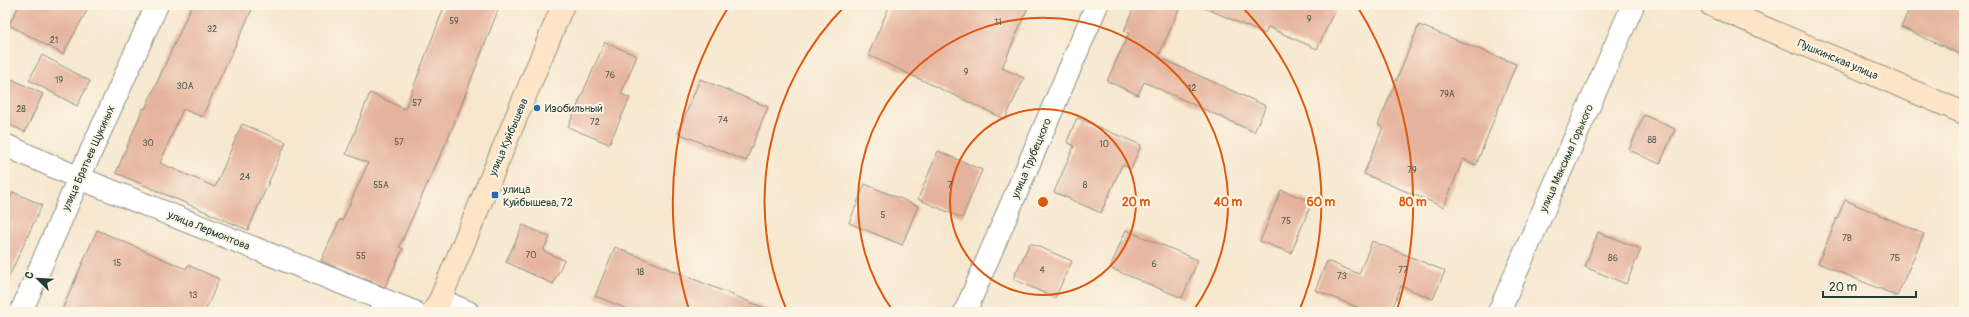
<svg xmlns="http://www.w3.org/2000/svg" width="1969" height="317" font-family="Pangolin,sans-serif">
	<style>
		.building { fill: #e5b39d }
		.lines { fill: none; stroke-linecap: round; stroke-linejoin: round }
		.street-casing { stroke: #8b9282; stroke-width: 24 }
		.secondary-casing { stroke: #8b9282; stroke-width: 24 }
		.street { stroke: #fff; stroke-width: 22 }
		.secondary { stroke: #ffe4c6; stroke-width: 22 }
		.ring { fill: none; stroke: #de580e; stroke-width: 2 }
		.poi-dot { fill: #1f6fb2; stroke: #fcf5e5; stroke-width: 1.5 }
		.labels { text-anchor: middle; stroke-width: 4; stroke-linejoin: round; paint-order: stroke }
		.number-label { font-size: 9px; fill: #505a4e }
		.street-label { font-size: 11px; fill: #1f3d34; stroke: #fcf5e5 }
		.poi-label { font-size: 11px; fill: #1f3d34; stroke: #fcf5e5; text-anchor: start }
		.centre { fill: #de580e; stroke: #fcf5e5; stroke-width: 2 }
		.ring-label { font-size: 12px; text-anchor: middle; font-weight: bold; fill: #de580e; stroke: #fcf5e5; stroke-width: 4; stroke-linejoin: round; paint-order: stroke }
	</style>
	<rect width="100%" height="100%" fill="#fcf5e5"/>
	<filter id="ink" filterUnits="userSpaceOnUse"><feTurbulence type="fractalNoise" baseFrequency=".025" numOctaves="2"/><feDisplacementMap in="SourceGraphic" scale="8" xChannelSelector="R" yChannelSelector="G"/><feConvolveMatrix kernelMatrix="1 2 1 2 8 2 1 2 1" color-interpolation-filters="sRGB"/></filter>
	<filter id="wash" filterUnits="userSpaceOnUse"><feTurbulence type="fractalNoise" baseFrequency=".012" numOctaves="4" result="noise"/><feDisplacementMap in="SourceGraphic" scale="16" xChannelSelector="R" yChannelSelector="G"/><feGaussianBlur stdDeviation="0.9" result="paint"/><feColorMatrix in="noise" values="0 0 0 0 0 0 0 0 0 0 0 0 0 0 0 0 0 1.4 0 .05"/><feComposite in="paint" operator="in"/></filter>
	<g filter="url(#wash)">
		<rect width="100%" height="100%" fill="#f7e7cf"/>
		<g id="blocks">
			<g class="building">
				<polygon points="19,5 90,5 63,54 9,25"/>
				<polygon points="192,5 254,5 202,117 183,109 160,163 215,187 242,124 286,142 248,230 116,173 143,108 145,109"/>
				<polygon points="445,5 500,5 452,129 399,247 403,249 385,287 321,261 340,219 342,221 368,163 346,154 370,93 405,109"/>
				<polygon points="890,5 1029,5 1002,68 1024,78 1005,119 868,55"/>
				<polygon points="1135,5 1181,5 1158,57 1266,106 1254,132 1144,82 1138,95 1107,81 1129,33 1124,31"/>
				<polygon points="1198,5 1337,5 1317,49 1268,27 1265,34"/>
				<polygon points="1911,5 1964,5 1964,56 1901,27"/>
				<polygon points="1419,25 1516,64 1476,165 1463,159 1444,207 1364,174 1383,127 1378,125"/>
				<polygon points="605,42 637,56 621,94 630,98 609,144 568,127"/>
				<polygon points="42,55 90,81 77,106 29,80"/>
				<polygon points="5,76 43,94 25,132 5,123"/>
				<polygon points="700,79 768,107 746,161 678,133"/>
				<polygon points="1644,115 1675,129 1660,164 1629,150"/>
				<polygon points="1077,118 1141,145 1131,169 1122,165 1101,213 1054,192 1074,146 1067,142"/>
				<polygon points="938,151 982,170 962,218 918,199"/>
				<polygon points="865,184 918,206 902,245 849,223"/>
				<polygon points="1281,190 1312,202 1291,253 1260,241"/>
				<polygon points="13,192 42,205 5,285 5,211"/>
				<polygon points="1845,200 1924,234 1897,296 1818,263"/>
				<polygon points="523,225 550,237 543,251 564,260 553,284 506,262"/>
				<polygon points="97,230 186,269 188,265 219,279 205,312 61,312"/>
				<polygon points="1126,230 1198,260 1182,298 1110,268"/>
				<polygon points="1598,232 1641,249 1626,284 1585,267"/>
				<polygon points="1372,241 1445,271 1433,299 1401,286 1391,312 1369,312 1315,290 1327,261 1359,274"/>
				<polygon points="1030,243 1072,261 1055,298 1013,279"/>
				<polygon points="615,247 772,311 772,312 635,312 595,296"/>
			</g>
		</g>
	</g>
	<g filter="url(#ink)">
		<use href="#blocks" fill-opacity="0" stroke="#8b9282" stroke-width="1"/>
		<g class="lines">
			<defs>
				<g id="street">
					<polyline points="5,145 79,178 414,312"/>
					<polyline points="440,300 468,312"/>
					<polyline points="21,312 79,178 157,5"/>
					<polyline points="965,312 1097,5"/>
					<polyline points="1499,312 1633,5"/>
				</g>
				<g id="secondary">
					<polyline points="1711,5 1964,113"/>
					<polyline points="433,312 440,300 563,5"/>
				</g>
			</defs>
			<use href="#street" class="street-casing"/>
			<use href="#secondary" class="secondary-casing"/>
			<use href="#street" class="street"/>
			<use href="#secondary" class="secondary"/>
		</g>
	</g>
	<g class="ring">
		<circle cx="1043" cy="202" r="93"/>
		<path d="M893 311A185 185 0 1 1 1193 311"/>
		<path d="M787 311A278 278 0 0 1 846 5M1240 5A278 278 0 0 1 1299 311"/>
		<path d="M689 310A370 370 0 0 1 729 6M1357 6A370 370 0 0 1 1397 310"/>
	</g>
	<g class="poi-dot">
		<circle cx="537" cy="108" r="4"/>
		<rect x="491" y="191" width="8" height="8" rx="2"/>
	</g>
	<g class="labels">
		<g class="number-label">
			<text x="1309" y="22">9</text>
			<text x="454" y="24">59</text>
			<text x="998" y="25">11</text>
			<text x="212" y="32">32</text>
			<text x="54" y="43">21</text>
			<text x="966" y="75">9</text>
			<text x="610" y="78">76</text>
			<text x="59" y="83">19</text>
			<text x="185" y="89">30А</text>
			<text x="1192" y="91">12</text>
			<text x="1447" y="97">79А</text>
			<text x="417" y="106">57</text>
			<text x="21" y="112">28</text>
			<text x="723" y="123">74</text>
			<text x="595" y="125">72</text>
			<text x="1652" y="143">88</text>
			<text x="399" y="145">57</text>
			<text x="148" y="146">30</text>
			<text x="1104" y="147">10</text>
			<text x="1412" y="173">79</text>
			<text x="245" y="180">24</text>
			<text x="381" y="188">55А</text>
			<text x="950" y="188">7</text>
			<text x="1085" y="188">8</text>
			<text x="883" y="218">5</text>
			<text x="1286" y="224">75</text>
			<text x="1847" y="241">7В</text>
			<text x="531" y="258">70</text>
			<text x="361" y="259">55</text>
			<text x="1613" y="261">86</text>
			<text x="1895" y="261">7Б</text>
			<text x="117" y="266">15</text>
			<text x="1154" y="267">6</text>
			<text x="1042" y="273">4</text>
			<text x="1403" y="273">77</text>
			<text x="640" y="275">18</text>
			<text x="1342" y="279">73</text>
			<text x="193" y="298">13</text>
		</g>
		<g class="street-label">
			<text transform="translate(1838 59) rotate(23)" y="4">Пушкинская улица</text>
			<text transform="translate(508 137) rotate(-67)" y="4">улица Куйбышева</text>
			<text transform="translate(88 158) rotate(-66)" y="4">улица Братьев Щукиных</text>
			<text transform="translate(1031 158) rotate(-67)" y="4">улица Трубецкого</text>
			<text transform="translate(1566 158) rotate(-66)" y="4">улица Максима Горького</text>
			<text transform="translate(209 230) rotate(22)" y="4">улица Лермонтова</text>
		</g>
		<g class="poi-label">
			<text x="545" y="112">Изобильный</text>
			<text x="503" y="193">улица<tspan x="503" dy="13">Куйбышева, 72</tspan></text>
		</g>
	</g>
	<circle cx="1043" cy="202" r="6" class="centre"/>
	<g class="ring-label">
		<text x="1136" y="206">20 m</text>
		<text x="1228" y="206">40 m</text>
		<text x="1321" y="206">60 m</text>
		<text x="1413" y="206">80 m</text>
	</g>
	<rect width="1969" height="317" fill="none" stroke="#fcf5e5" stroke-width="20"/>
	<g transform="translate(38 279) rotate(294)" stroke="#fcf5e5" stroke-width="3" paint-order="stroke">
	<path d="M0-3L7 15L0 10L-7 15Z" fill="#1f3d34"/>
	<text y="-6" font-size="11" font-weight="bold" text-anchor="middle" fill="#1f3d34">С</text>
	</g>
	<path d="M1823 291v6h93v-6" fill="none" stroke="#1f3d34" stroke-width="2"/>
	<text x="1829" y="291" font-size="12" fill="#1f3d34" stroke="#fcf5e5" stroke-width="3" paint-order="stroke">20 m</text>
</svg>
